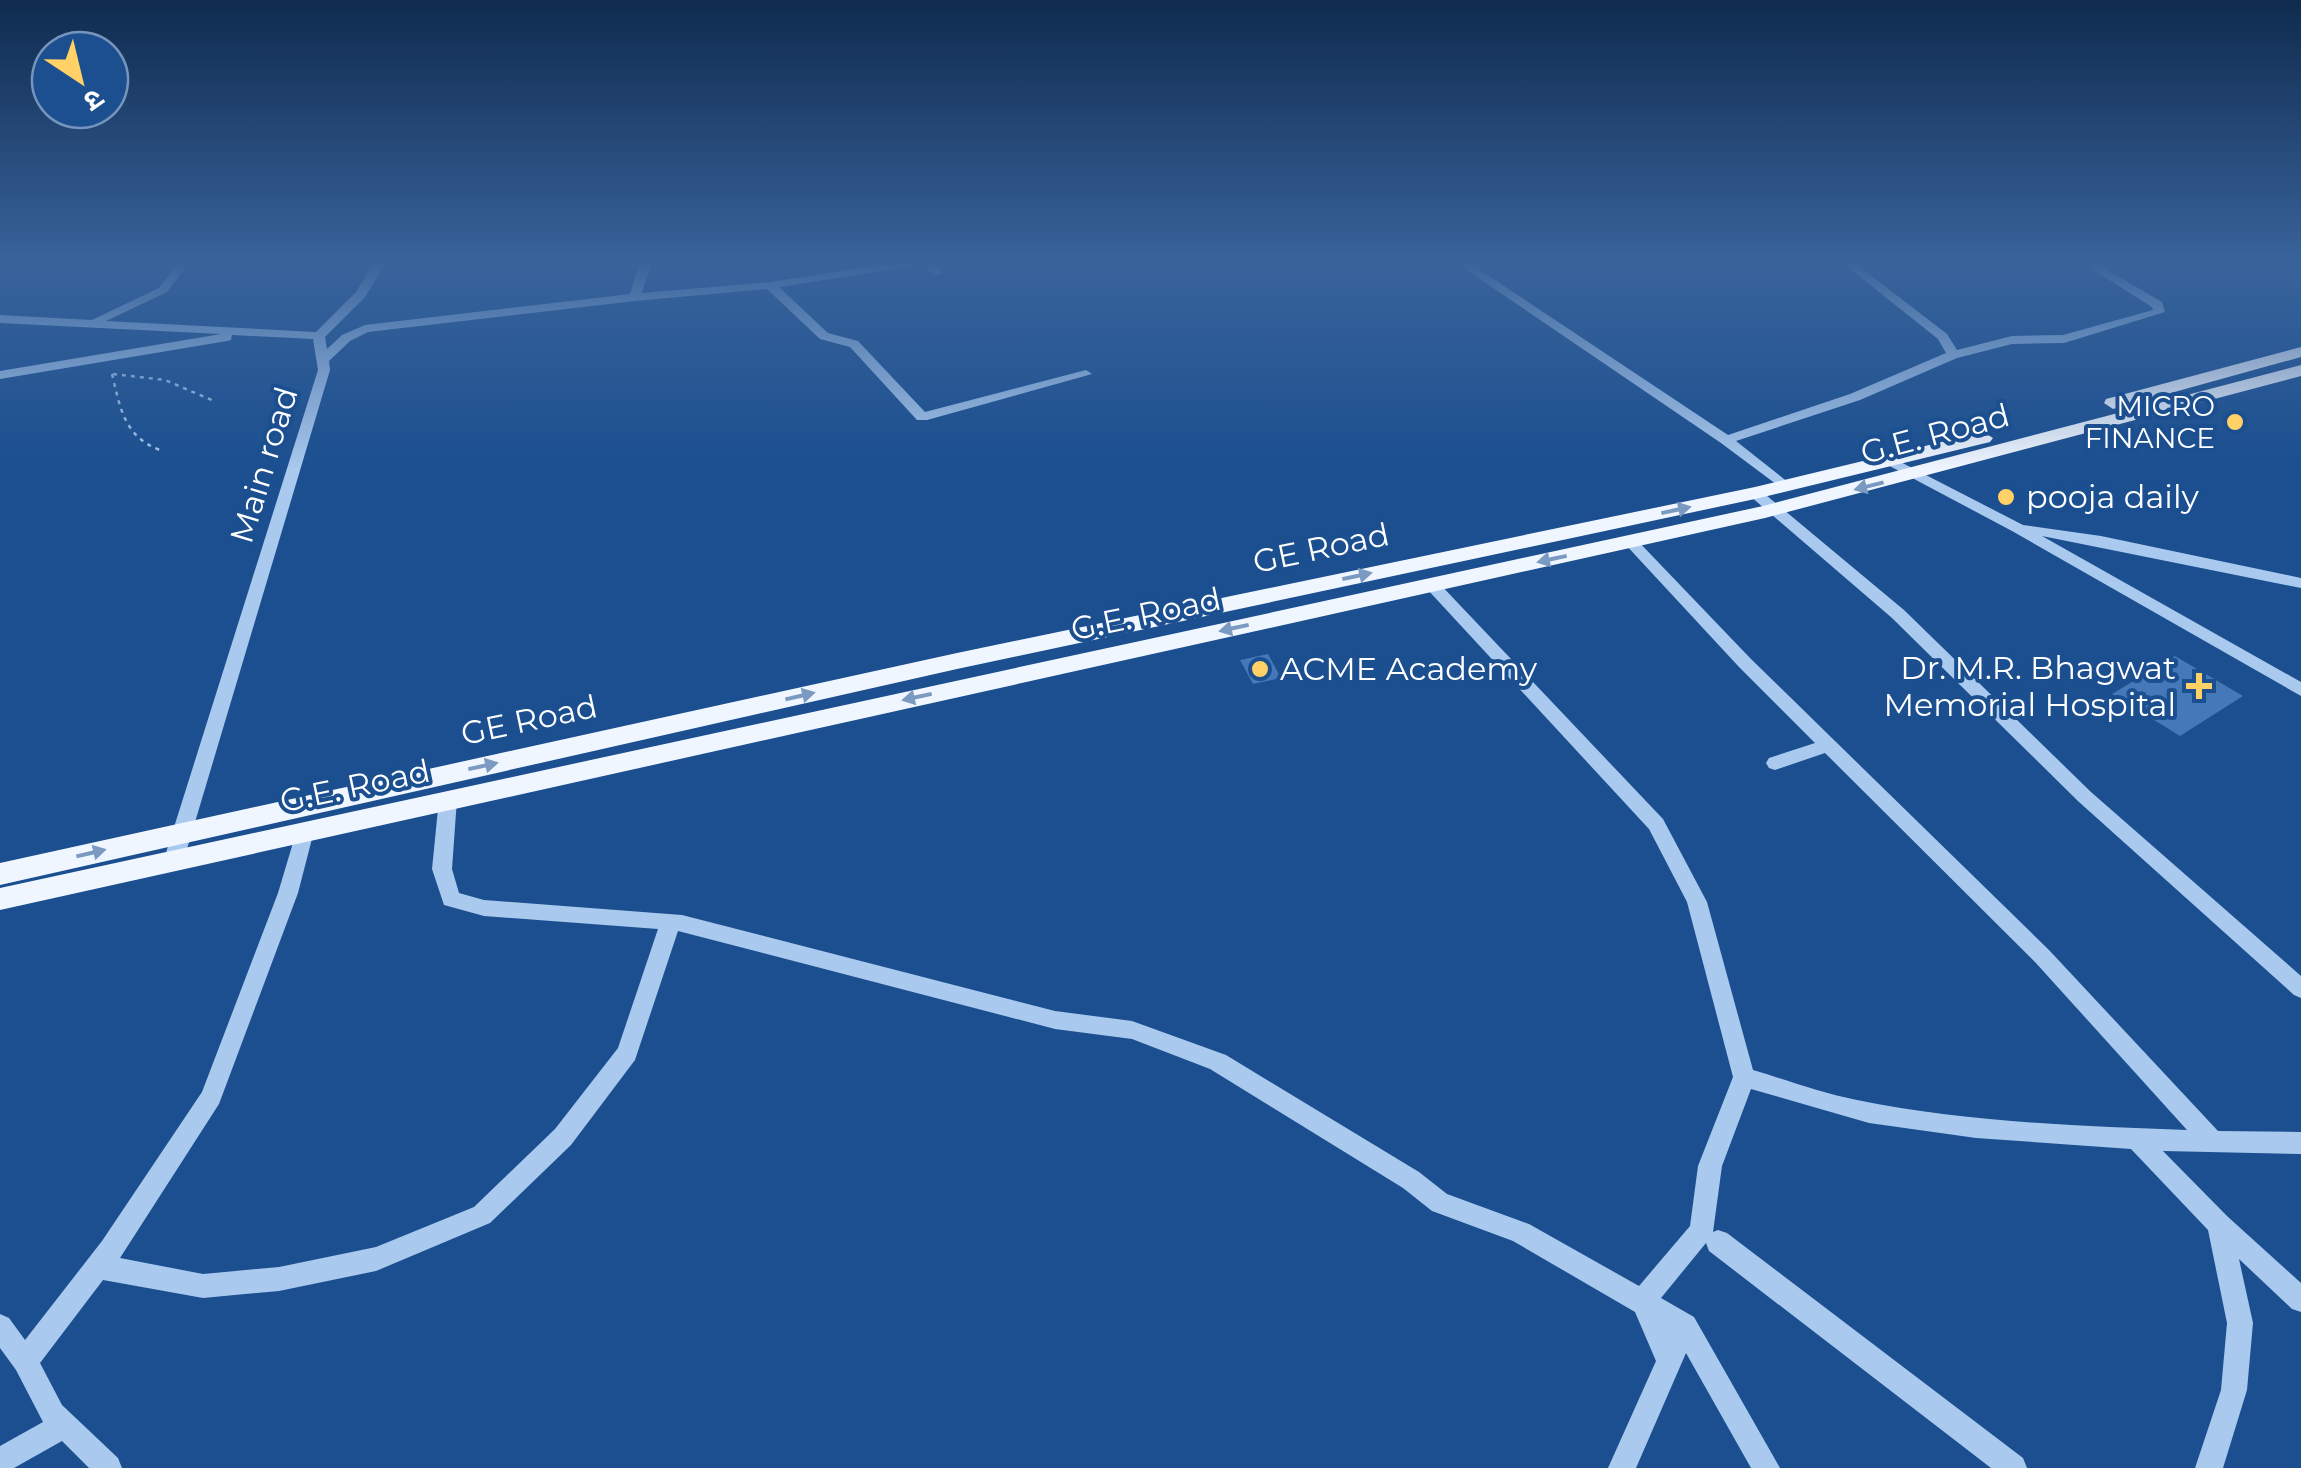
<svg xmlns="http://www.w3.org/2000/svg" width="2301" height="1468" font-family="Montserrat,'Noto Sans Devanagari',sans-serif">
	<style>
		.building { fill: #4478b7 }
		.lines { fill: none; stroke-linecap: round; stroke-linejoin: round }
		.path { stroke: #a9c9ee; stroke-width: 2.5; stroke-dasharray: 4 5; stroke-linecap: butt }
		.minor { fill: #a9c9ee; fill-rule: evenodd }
		.major { fill: #f0f6ff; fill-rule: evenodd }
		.oneway { fill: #7b9ac1 }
		.poi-dot { fill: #ffd166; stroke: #1b4f8f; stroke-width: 4 }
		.labels { text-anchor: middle; stroke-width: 8; stroke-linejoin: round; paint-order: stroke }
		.far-poi-label { font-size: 28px; fill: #fff; stroke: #1b4f8f; text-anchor: end }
		.street-label { font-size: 32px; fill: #fff; stroke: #1b4f8f }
		.poi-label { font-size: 32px; fill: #fff; stroke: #1b4f8f; text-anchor: start }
	</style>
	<rect width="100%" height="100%" fill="#1b4f8f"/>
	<g class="building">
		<polygon points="1268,654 1281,678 1253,684 1240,660"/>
		<polygon points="2175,656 2243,696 2180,736 2112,694"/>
	</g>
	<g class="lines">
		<g class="path">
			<path d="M112,374C120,407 124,437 160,450"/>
			<polyline points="113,374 165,380 214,401"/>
		</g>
		<g class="minor">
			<polygon points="177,264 188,264 167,292 106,321 316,332 356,292 373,264 385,264 365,297 325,337 327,349 342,335 365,325 630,294 639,264 651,264 642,293 770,282 885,264 914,264 909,267 779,287 828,333 858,341 925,412 1086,370 1092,374 927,420 917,420 850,347 820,339 767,289 635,301 368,332 350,341 329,361 330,370 184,859 181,864 174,867 167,864 164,859 318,370 313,339 232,335 231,340 227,341 0,379 0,371 221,334 0,323 0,315 92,320 159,288"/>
			<polygon points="924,264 935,264 943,273 933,275"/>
			<polygon points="1458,264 1471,264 1728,435 1850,394 1946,353 1938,339 1844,264 1856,264 1947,334 1957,350 2012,336 2063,335 2153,310 2152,307 2084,264 2097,264 2162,302 2165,312 2064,343 2012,344 1957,358 1860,400 1736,441 1789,483 1791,486 1784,490 1721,443"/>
			<polygon points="1889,456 2023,525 2101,536 2301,578 2301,588 2042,536 2301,682 2301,696 2012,531 1884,463 1882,460"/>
			<polygon points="1755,489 1760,490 1904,610 2091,792 2301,976 2301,998 2294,995 2079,802 1892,618 1750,496 1748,493"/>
			<path d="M1630,536L1635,538L1751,659L2049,950L2218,1131L2301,1132V1154L2163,1151L2227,1216L2301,1283V1312L2292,1309L2239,1259L2253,1323L2247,1390L2223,1468H2195L2221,1390L2227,1323L2208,1230L2131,1149L1976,1138L1869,1123L1751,1089L1722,1166L1713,1232L1718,1230L1727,1233L2023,1458L2027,1468H1991L1709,1251L1706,1243L1661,1298L1694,1317L1780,1468H1751L1686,1353L1636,1468H1608L1656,1361L1635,1312L1513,1241L1432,1211L1403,1188L1210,1069L1132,1039L1055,1029L678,931L635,1060L571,1145L490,1223L376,1271L279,1291L203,1298L103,1280L40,1363L62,1405L118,1458L122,1468H89L62,1441L14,1468H0V1446L43,1422L16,1370L0,1348V1314L9,1318L25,1340L102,1241L202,1092L278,893L298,826H312L314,831L298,893L219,1104L120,1258L203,1274L279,1267L376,1247L474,1207L555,1129L618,1048L658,929L484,916L444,905L432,869L439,799L442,794H454L457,799L452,869L459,893L484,900L682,915L1055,1011L1132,1021L1226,1055L1419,1172L1447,1194L1529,1224L1639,1286L1690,1226L1698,1166L1733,1077L1687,902L1649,829L1427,589L1424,585L1427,581H1437L1663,819L1707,902L1753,1070C1787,1080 1821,1093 1857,1100C1965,1122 2078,1126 2187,1130L2035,962L1825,753L1775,770L1769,768L1766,763L1769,758L1815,743L1739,667L1625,544L1623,541L1625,538Z"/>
		</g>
		<g class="major">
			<polygon points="2301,347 2301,357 2113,409 2104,403 2106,399"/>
			<polygon points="2301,365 2301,376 1765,518 0,910 0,888 1763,506"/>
			<polygon points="1983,432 1993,438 1990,442 1755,499 957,669 0,885 0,863 957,653 1755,487"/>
		</g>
	</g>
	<defs><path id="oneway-solid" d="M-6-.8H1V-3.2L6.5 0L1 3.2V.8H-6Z" transform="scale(2.5)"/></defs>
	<g class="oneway">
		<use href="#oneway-solid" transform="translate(1869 486) rotate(166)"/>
		<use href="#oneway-solid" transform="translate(1676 510) rotate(-12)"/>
		<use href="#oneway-solid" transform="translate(1552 559) rotate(168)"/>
		<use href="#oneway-solid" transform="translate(1357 576) rotate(-12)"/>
		<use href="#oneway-solid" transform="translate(1234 628) rotate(168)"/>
		<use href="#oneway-solid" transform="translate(800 696) rotate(-13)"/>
		<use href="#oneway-solid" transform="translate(917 697) rotate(168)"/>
		<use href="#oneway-solid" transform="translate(483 766) rotate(-12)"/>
		<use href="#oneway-solid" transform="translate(91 853) rotate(-13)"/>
	</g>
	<linearGradient id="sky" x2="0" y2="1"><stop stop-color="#0f2b4f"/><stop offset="0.56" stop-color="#39639b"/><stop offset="1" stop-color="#39639b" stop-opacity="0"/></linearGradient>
	<rect width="2301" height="470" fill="url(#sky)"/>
	<g class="poi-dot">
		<circle cx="2235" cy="422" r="10"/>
		<circle cx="2006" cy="497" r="10"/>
		<circle cx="1260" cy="669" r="10"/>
		<path d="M2194 671h10v10h10v10h-10v10h-10v-10h-10v-10h10z"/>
	</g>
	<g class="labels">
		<g class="far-poi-label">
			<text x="2215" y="416">MICRO<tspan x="2215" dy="32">FINANCE</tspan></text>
		</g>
		<g class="street-label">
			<text transform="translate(1935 434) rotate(-15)" y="11">G.E. Road</text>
			<text transform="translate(264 465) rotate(-73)" y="11">Main road</text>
			<text transform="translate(1321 548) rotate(-12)" y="11">GE Road</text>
			<text transform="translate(1146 614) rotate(-12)" y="11">G.E. Road</text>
			<text transform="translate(529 720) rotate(-12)" y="11">GE Road</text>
			<text transform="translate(355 786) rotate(-12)" y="11">G.E. Road</text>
		</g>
		<g class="poi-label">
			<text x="2026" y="508">pooja daily</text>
			<text x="2176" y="679" text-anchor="end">Dr. M.R. Bhagwat<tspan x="2176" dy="37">Memorial Hospital</tspan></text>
			<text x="1280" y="680">ACME Academy</text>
		</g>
	</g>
	<g transform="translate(80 80) rotate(145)"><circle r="48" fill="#1b4f8f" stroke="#7695bc" stroke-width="2.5"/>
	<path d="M0-8L18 38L0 25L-18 38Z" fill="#ffd166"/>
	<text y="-15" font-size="28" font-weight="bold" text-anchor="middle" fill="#ffffff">उ</text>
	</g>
</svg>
